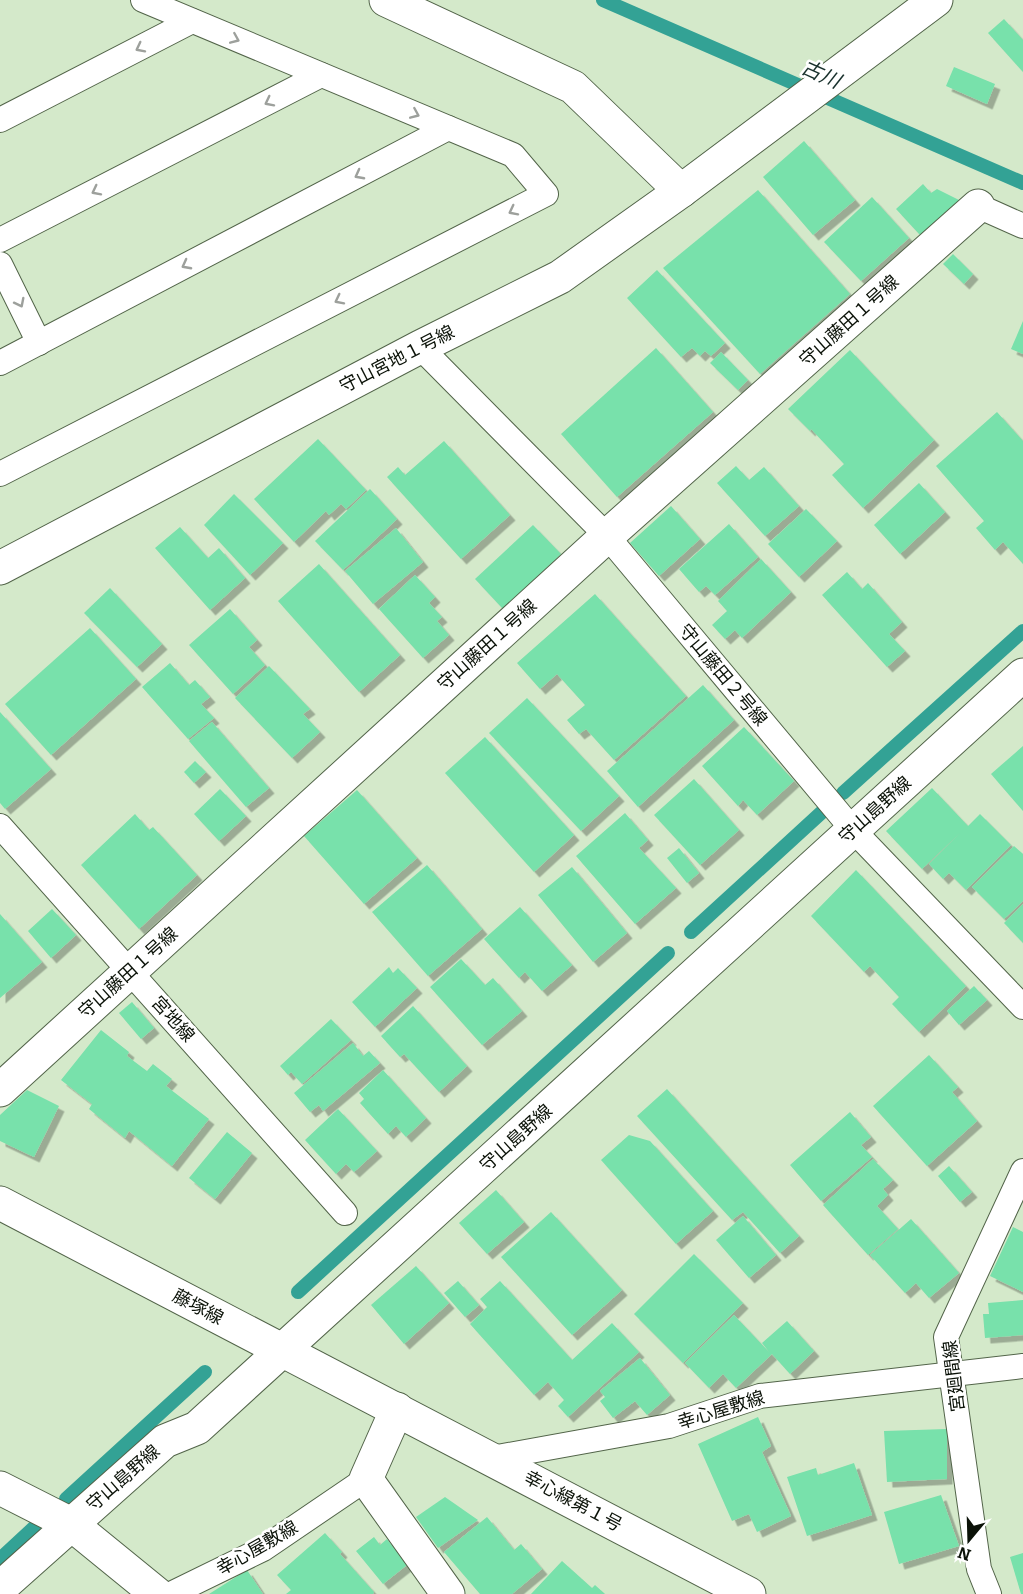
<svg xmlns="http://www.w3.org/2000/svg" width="1023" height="1594" font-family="Bitter,'Noto Sans JP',serif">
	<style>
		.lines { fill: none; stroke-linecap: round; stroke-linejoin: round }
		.stream { stroke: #33a295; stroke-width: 14 }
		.building { fill: #78e1ab; filter: url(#shadow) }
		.service-casing { stroke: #526449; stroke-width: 26 }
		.minor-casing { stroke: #526449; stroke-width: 35 }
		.tertiary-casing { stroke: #526449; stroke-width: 35 }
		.service { stroke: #fff; stroke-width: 24 }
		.minor { stroke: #fff; stroke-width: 33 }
		.tertiary { stroke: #fff; stroke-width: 33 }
		.oneway { stroke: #9da09c }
		.labels { text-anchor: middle; stroke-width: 5; stroke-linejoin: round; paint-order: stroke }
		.street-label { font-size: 18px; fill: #0b1208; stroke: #fff }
		.water-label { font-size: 20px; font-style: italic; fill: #18302c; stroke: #fff }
	</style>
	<defs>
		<filter id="shadow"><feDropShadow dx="5.5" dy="5.5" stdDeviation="0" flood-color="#0004"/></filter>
	</defs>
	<rect width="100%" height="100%" fill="#d4e9ca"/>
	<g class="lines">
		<g class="stream">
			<polyline points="603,0 1023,183"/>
			<polyline points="843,793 1023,631"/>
			<polyline points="691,932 822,812"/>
			<polyline points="298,1292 668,953"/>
			<polyline points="66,1499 205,1372"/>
			<polyline points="0,1559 40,1522"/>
		</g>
	</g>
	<g class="building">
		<polygon points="1004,19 1023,40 1023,72 988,33"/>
		<polygon points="954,67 995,84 987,104 946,86"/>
		<polygon points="804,141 855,200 813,235 763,177"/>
		<polygon points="923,184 931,193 937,189 959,200 920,235 896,209"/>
		<polygon points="758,190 850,294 760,374 663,268"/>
		<polygon points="872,197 909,238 861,281 824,242"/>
		<polygon points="953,254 973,274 964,284 943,264"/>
		<polygon points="657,270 725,343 711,356 705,351 700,356 692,348 681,357 627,298"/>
		<polygon points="1023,321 1023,354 1011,349"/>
		<polygon points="656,348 713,412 617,497 561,434"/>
		<polygon points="850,350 934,440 863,508 832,475 844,464 811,429 810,431 788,409"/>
		<polygon points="721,352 748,380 738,390 710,363"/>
		<polygon points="997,412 1023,441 1023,564 1003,542 995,550 976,528 984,521 936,466"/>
		<polygon points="318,439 366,490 346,509 341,504 329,515 326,511 294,542 254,499"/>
		<polygon points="444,441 510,515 461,559 387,477 398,467 405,475"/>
		<polygon points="736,466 749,480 764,467 799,506 765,536 717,483"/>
		<polygon points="919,483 945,512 900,554 874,525"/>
		<polygon points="370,489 397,519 343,570 315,541"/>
		<polygon points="234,494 283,543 250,575 204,525"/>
		<polygon points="671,506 700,539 659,576 630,543"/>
		<polygon points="806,509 837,541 799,577 768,544"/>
		<polygon points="729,524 758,557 715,595 706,586 699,592 679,569"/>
		<polygon points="533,525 561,554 503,609 475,579"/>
		<polygon points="180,527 208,558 219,548 245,578 210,610 155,548"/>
		<polygon points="396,528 423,562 373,604 345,571"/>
		<polygon points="761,559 791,592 742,638 735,630 725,639 712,625 727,611 718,601"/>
		<polygon points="319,564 400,655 359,692 278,601"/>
		<polygon points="847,572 862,589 868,583 902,622 889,634 905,651 887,667 822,595"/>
		<polygon points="415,575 435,597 429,603 442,617 437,621 449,635 423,658 379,609"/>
		<polygon points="110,588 162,644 137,667 84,613"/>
		<polygon points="595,594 686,696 614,760 586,729 579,734 567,720 585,705 557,674 540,689 517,663"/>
		<polygon points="230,609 257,640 249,647 265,665 233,694 189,645"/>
		<polygon points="90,628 136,679 51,755 5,704"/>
		<polygon points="170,663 189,685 195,680 210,697 201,704 214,718 188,739 142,687"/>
		<polygon points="269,666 310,709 303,714 320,732 292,758 235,698"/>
		<polygon points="703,685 734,720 638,807 607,771"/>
		<polygon points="527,698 619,796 581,831 489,733"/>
		<polygon points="0,712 51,769 5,809 0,803"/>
		<polygon points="212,722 269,788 246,807 189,741"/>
		<polygon points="744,727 794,781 757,815 743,800 738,806 702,766"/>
		<polygon points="485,737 574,835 534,872 445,773"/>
		<polygon points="1023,746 1023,811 991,774"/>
		<polygon points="195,761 206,772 194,783 184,772"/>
		<polygon points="694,779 739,830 700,865 654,815"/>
		<polygon points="932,788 968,826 980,814 1011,845 966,890 949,873 943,879 929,864 960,833 922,869 886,831"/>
		<polygon points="220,789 246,816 219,841 194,814"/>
		<polygon points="357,790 417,858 364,904 304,836"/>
		<polygon points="625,813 648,840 639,848 676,888 635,924 576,856"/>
		<polygon points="135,814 149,830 153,827 197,875 139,929 81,865"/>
		<polygon points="1014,846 1023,854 1023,901 1004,919 972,887"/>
		<polygon points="679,848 699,873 687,883 667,858"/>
		<polygon points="427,865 482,929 428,976 372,912"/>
		<polygon points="572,867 627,933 593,962 538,895"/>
		<polygon points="856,870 966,986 919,1032 892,1004 899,997 870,966 864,972 811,916"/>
		<polygon points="1023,904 1023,943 1004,923"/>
		<polygon points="520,907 572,965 542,991 525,972 519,978 484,939"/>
		<polygon points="52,909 76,935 51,958 28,931"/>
		<polygon points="0,914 42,962 0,998"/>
		<polygon points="461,959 485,985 493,978 522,1011 482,1045 430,987"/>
		<polygon points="389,967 393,973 398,968 417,988 375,1027 352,1002"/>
		<polygon points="974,986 987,1000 959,1025 947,1011"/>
		<polygon points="132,1002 154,1028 141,1039 119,1013"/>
		<polygon points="413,1006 467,1066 439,1092 404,1054 400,1057 381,1036"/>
		<polygon points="331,1019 351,1040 302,1084 291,1072 288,1075 280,1066"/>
		<polygon points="101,1030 129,1052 127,1056 147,1071 153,1064 172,1079 166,1086 209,1119 172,1166 129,1131 125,1138 89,1109 92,1104 61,1080"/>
		<polygon points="353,1043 363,1056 369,1051 380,1063 323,1111 319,1105 310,1112 294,1093"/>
		<polygon points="929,1055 958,1087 952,1092 977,1121 927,1166 873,1106"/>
		<polygon points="383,1070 426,1118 406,1137 396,1126 388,1134 360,1103 364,1099 359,1093"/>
		<polygon points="667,1089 799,1236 780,1253 743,1212 732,1220 637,1116"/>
		<polygon points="27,1090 59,1106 34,1157 0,1141 0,1115"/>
		<polygon points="338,1109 377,1151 354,1172 346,1164 336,1174 305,1140"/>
		<polygon points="850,1112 871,1137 861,1145 872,1157 821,1201 790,1165"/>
		<polygon points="227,1132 252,1153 215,1199 189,1178"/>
		<polygon points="629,1135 650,1141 713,1211 676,1244 601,1160"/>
		<polygon points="873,1159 893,1180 883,1189 888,1195 877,1206 898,1229 868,1255 823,1205"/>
		<polygon points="949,1166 972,1192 960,1202 938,1176"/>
		<polygon points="496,1190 524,1222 487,1254 459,1223"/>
		<polygon points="551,1212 622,1290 572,1335 501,1257"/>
		<polygon points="743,1216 776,1255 749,1278 716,1240"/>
		<polygon points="911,1219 959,1273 929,1298 916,1283 905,1293 870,1255"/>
		<polygon points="1013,1227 1023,1232 1023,1292 990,1276"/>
		<polygon points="694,1254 743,1303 683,1363 634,1314"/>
		<polygon points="416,1266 449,1303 404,1344 371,1305"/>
		<polygon points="458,1281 479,1305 465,1317 444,1293"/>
		<polygon points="500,1281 572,1360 612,1323 639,1352 568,1417 558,1406 564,1400 548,1382 534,1395 470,1324 487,1307 480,1299"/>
		<polygon points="1023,1300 1023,1335 985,1338 983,1314 989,1314 988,1303"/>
		<polygon points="734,1315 769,1352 762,1343 787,1321 814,1351 790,1374 772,1354 736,1388 723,1374 709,1388 685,1363"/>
		<polygon points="640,1358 670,1395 647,1415 635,1401 613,1418 600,1401 605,1397 600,1391"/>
		<polygon points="758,1417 771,1446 762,1452 791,1516 757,1532 749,1514 732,1521 698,1444"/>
		<polygon points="947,1429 947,1479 887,1482 884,1431"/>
		<polygon points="854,1463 872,1515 807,1536 787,1477 816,1468 818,1475"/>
		<polygon points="941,1495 959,1546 899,1564 884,1512"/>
		<polygon points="445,1497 478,1520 438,1548 416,1517"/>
		<polygon points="487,1517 514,1550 521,1544 542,1569 512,1594 480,1594 444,1552"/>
		<polygon points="325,1533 342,1552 340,1554 374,1592 373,1594 286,1594 291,1590 277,1575"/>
		<polygon points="374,1537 380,1545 387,1539 407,1565 383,1584 356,1551"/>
		<polygon points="1023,1553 1023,1594 1021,1594 1010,1557"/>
		<polygon points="562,1561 592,1588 595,1585 605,1594 531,1594"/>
		<polygon points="247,1570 263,1594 209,1594"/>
	</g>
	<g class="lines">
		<defs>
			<g id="service">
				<polyline points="0,120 192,21"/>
				<polyline points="978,206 1023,226"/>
				<polyline points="0,240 321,75"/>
				<polyline points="0,264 39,343"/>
				<polyline points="420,347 607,536 853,830 1023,1007"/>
				<polyline points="0,363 448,128"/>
				<polyline points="0,474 546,194 513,155 143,0"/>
				<polyline points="0,826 345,1213"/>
				<polyline points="492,1458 669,1426 760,1396 1023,1366"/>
				<polyline points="171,1594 263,1549 366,1479"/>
				<polyline points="989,1594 979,1569 946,1337 1023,1171"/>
			</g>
			<g id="minor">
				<polyline points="0,568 420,347 560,277 681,191 936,0"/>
				<polyline points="0,1090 607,536 978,206"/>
				<polyline points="397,1409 366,1479 448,1594"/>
				<polyline points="0,1488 71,1524 157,1594"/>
				<polyline points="0,1588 165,1441 197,1428 1023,675"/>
			</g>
			<g id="tertiary">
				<polyline points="386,0 573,87 681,191"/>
				<path d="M0,1203C249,1334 500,1462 749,1594"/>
			</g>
		</defs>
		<use href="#service" class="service-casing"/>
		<use href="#minor" class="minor-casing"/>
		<use href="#tertiary" class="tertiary-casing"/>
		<use href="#service" class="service"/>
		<use href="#minor" class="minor"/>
		<use href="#tertiary" class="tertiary"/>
	</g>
	<defs><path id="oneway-chevron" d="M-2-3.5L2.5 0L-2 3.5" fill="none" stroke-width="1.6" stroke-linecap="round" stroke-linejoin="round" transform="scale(1.5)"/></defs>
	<g class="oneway">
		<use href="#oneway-chevron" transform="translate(235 39) rotate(23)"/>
		<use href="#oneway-chevron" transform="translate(140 48) rotate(153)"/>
		<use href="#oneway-chevron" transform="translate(269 102) rotate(153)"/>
		<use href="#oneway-chevron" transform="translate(415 114) rotate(23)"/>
		<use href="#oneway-chevron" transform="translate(359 175) rotate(152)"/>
		<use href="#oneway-chevron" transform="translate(96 191) rotate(153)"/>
		<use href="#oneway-chevron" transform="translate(513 211) rotate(153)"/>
		<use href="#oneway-chevron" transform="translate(186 265) rotate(152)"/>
		<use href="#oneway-chevron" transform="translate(339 300) rotate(153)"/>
		<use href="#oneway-chevron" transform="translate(20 303) rotate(63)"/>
	</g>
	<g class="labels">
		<g class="street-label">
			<text transform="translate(849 321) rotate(-42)" y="6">守山藤田１号線</text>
			<text transform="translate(397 359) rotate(-27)" y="6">守山宮地１号線</text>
			<text transform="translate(487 645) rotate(-42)" y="6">守山藤田１号線</text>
			<text transform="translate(723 675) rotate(50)" y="6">守山藤田２号線</text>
			<text transform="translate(875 810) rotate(-42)" y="6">守山島野線</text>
			<text transform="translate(128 973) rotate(-42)" y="6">守山藤田１号線</text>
			<text transform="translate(173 1019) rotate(48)" y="6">宮地線</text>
			<text transform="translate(516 1138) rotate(-42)" y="6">守山島野線</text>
			<text transform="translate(198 1307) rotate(28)" y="6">藤塚線</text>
			<text transform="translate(954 1376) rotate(-97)" y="6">宮廻間線</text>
			<text transform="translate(721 1410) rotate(-17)" y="6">幸心屋敷線</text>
			<text transform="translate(123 1478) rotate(-41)" y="6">守山島野線</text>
			<text transform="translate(573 1501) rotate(28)" y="6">幸心線第１号</text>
			<text transform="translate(257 1548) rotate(-30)" y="6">幸心屋敷線</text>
		</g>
		<g class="water-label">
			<text transform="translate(821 74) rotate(24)" y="7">古川</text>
		</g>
	</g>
	<g transform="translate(969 1540) rotate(199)" stroke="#ffffff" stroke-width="4.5" paint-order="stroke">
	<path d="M0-4.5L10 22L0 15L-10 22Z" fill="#0b1208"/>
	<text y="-9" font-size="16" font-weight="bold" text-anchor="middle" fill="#0b1208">N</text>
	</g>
</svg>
